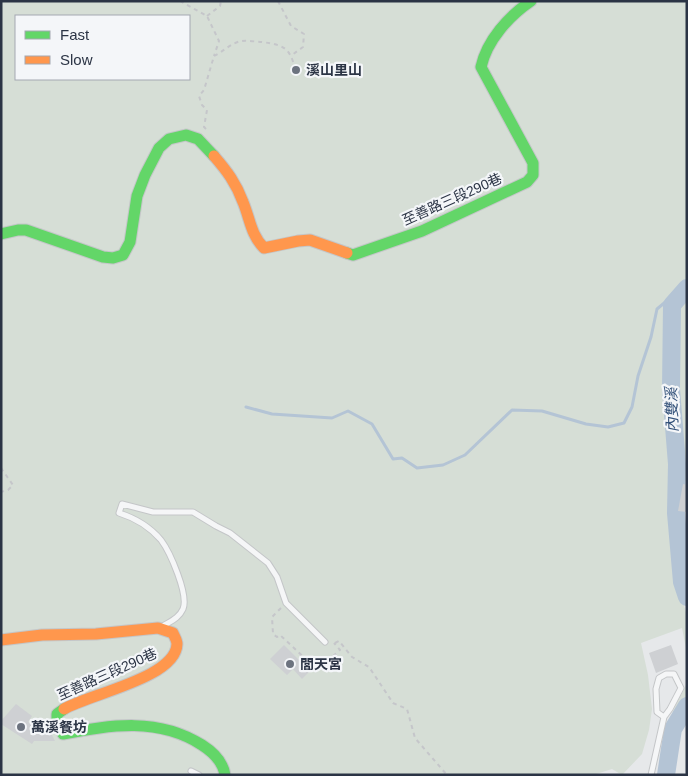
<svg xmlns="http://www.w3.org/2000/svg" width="688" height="776" font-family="Helvetica,'Noto Sans TC',sans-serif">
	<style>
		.green { fill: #d6ded6; fill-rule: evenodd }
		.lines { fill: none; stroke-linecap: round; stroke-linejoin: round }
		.stream { stroke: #b4c4d5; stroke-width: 3 }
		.river { stroke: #b4c4d5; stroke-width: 18 }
		.building { fill: #ced0d3 }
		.lane-casing { stroke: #c4c6c8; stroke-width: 7 }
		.fast-casing { stroke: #c4c6c8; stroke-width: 13 }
		.slow-casing { stroke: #c4c6c8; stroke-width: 13 }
		.path { stroke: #c5c6ca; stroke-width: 2; stroke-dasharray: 4 4; stroke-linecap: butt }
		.lane { stroke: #f5f6f7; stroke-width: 5 }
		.fast { stroke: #63d668; stroke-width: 11 }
		.slow { stroke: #ff974d; stroke-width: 11 }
		.poi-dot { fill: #6c737f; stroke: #f4f6f9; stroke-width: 2 }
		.labels { text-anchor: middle; stroke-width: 4.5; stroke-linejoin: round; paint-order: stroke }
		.poi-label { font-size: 14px; font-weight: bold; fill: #2b3445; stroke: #f4f6f9; text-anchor: start }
		.street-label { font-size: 14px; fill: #2b3445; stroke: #f4f6f9 }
		.water-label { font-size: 15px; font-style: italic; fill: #34527a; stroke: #f4f6f9 }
	</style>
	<rect width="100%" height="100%" fill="#e6e8ea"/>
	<g class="green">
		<path d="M1,1H687V480L673,485L671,496L677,580L687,616V653L682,628L641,643L648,675L652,709L649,730L642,754L622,775L612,769L593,775H1ZM16,16H189V79H16Z"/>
		<polygon points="687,683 687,723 671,745 660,775 658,775 673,711"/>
	</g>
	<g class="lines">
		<polyline class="stream" points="246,407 272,414 332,418 348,411 372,424 393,459 402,458 417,468 443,465 465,455 512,410 542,411 586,424 608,427 624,423 632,407 638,376 651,337 657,309 687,284"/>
		<g class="river">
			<polyline points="687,288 672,305 671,389 677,464 676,513 682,582 687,597"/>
			<polyline points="666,775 673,729 687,706"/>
		</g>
	</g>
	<g class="building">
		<polygon points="683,484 687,485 687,512 678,511"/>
		<polygon points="284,645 310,671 302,679 293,669 287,675 270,659"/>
		<polygon points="671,645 678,664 656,673 649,653"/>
		<polygon points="16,704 32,716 28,722 42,730 50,731 55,741 34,741 32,744 1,724 1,721"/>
	</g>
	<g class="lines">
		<defs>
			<g id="lane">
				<path d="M163,626C171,621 179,618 183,609C189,595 170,552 161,540C150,527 135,518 119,513L122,504L153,512H193L216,526L230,533L268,563L277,577L286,603L325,642"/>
				<polyline points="191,771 199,775"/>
				<polyline points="651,775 664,717 670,709 681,688 674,674 666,674 659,678 656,689 657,712 664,717"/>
			</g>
			<g id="fast">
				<polyline points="1,234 18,230 26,230 103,257 113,258 123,255 130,242 137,196 145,175 159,148 169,139 186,135 198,139 214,156"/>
				<path d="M347,253L353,255L422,231L527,182L533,175V163L481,67C487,40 509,16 531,1"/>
				<path d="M64,709L57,714V723L63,734C112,725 158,717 202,745C213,752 223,762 225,775"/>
			</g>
			<g id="slow">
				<path d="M214,156C227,171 236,183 243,202C250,219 251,235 264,248L298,241L310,240L347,253"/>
				<path d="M1,640L42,635L96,634L158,628L173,633C174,636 177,640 177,644C176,678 89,694 64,709"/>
			</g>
		</defs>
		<use href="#lane" class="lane-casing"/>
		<use href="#fast" class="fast-casing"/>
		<use href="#slow" class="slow-casing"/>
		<g class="path">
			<polyline points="180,1 207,16 219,41 214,56"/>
			<polyline points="278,1 291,26 304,34 303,47 292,55"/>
			<polyline points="207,16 220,6 221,1"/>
			<path d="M206,129L204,127L207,110L202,105L199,96L204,90L214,56C223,52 232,42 242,41C248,40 256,42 262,42C283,45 290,47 295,69"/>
			<polyline points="1,468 13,485 8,490 1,492"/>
			<polyline points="281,608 272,617 273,634 277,637 280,635 309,662"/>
			<polyline points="335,643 339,641 352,657 369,667 393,703 407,709 415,738 447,775"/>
			<polyline points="315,672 340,650 334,643"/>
		</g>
		<use href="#lane" class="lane"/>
		<use href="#fast" class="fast"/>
		<use href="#slow" class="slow"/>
	</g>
	<g class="poi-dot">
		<circle cx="296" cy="70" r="5"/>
		<circle cx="290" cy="664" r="5"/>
		<circle cx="21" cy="727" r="5"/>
	</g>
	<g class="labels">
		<g class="poi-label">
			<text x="306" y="75">溪山里山</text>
			<text x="300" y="669">閭天宮</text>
			<text x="31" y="732">萬溪餐坊</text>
		</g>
		<g class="street-label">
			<text transform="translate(452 199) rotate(-24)" y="5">至善路三段290巷</text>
			<text transform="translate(107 674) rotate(-24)" y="5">至善路三段290巷</text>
		</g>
		<g class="water-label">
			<text transform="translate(672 410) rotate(-92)" y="5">內雙溪</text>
		</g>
	</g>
	<rect width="688" height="776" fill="none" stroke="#2b3445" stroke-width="5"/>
	<rect x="15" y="15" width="175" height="65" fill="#f4f6f9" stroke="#a4a8b1"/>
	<rect x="25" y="31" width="25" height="8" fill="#63d668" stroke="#a4a8b1"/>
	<text x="60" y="40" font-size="15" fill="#2b3445">Fast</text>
	<rect x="25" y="56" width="25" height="8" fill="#ff974d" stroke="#a4a8b1"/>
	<text x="60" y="65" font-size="15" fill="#2b3445">Slow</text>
</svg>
